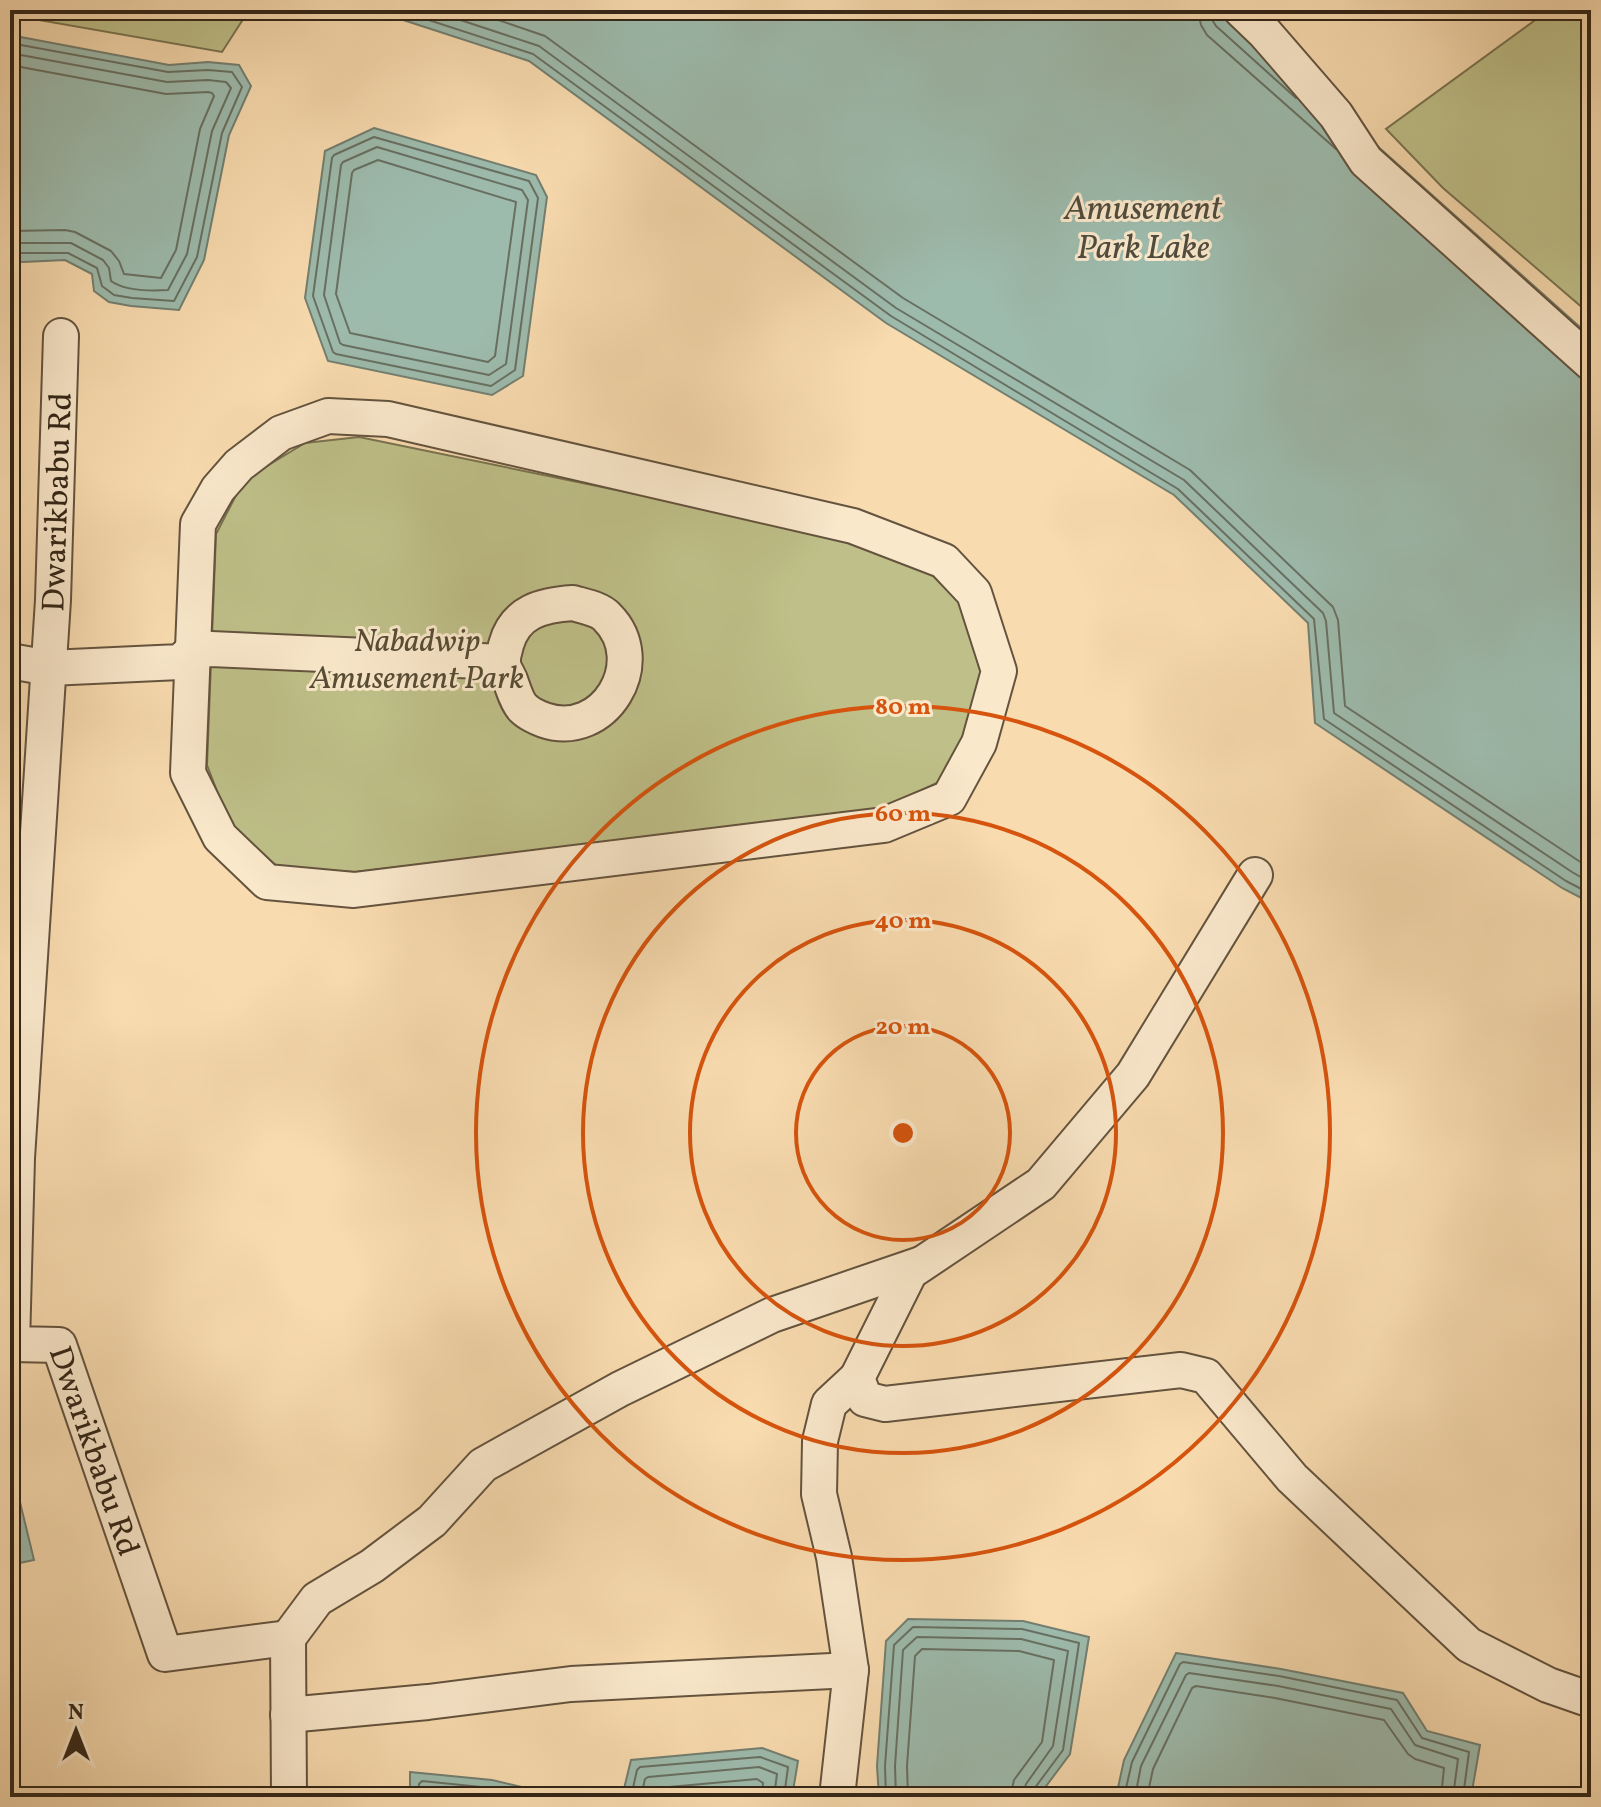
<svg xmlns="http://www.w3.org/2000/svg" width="1601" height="1807" font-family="Vollkorn,serif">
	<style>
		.green { fill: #bfc089; stroke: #797350; stroke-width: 2 }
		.water { fill: #9dbbad; stroke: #737f71; stroke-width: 2 }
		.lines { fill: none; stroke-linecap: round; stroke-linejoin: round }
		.shore { stroke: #687062; stroke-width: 2 }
		.street-casing { stroke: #64533e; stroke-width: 38 }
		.street { stroke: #fae8cb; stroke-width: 34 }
		.ring { fill: none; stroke: #d6540d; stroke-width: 4 }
		.labels { text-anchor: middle; stroke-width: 6; stroke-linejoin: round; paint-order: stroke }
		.street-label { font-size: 32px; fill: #332618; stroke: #fae8cb }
		.park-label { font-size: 32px; font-style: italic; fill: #564c34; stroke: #fae8cb }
		.water-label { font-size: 34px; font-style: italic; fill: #4e4b3d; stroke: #fae8cb }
		.centre { fill: #d6540d; stroke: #fae8cb; stroke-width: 4 }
		.ring-label { font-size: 24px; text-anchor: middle; font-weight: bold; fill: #d6540d; stroke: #fae8cb; stroke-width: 6; stroke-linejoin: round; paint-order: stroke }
	</style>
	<rect width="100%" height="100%" fill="#f8dbaf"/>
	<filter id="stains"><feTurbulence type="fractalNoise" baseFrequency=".0025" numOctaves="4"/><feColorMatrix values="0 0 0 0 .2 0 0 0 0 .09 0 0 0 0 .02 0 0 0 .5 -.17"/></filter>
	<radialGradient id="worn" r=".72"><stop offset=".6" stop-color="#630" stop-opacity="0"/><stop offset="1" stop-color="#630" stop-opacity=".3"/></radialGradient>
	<g class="green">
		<polygon points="10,10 249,10 222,52 10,15"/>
		<polygon points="1549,10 1591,10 1591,315 1443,188 1386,129"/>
		<polygon points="359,437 675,502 855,543 929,572 963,606 982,678 964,739 937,783 875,811 355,872 278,867 230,825 207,765 216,534 244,480 305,443"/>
	</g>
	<g class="water">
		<polygon points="382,10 1225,10 1591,337 1591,903 1562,888 1315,723 1308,623 1174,495 886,323 529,61 394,17"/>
		<polygon points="10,35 169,65 208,62 239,65 251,86 229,135 204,260 179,310 131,306 109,302 94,291 92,274 65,260 23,262 10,261"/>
		<polygon points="374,128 536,175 547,197 523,376 492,395 328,361 305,298 325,151"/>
		<polygon points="10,1461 34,1560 10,1565"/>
		<polygon points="908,1619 1023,1621 1089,1637 1070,1754 1038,1797 879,1797 877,1766 886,1641"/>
		<polygon points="1176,1653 1281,1669 1403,1693 1427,1731 1480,1745 1471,1797 1116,1797 1124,1760"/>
		<polygon points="762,1748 798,1761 792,1797 622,1797 631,1760"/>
		<polygon points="410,1772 492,1780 564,1797 410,1797"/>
		<polygon points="97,1789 115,1797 10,1797 10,1796"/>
	</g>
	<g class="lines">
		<g class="shore">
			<polyline points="398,10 533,54 891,316 1178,489 1314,619 1324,719 1566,881 1591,894"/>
			<polyline points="430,10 539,46 896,308 1184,480 1323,613 1326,621 1334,713 1572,872 1591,883"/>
			<polyline points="469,10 545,36 903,298 1190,470 1333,607 1338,620 1345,706 1591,869"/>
			<polyline points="1198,10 1201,25 1207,35 1336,149"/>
			<polyline points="1210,10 1211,18 1216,26 1296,98"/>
			<polyline points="10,43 168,72 208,70 232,72 242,87 222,133 197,257 174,301 132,298 114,295 102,286 97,268 68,253 10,253"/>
			<path d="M10,53L167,82L208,80L226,82L231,88L212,131L187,254L168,290C152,291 125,291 111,281L109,268L103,260L71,243H10"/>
			<polyline points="10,65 166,94 208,92 212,93 214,96 200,129 176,250 161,278 124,274 119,261 111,251 75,232 65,230 10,231"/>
			<polygon points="374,137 529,181 538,198 515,370 491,386 336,354 333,352 313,296 332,158 334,155"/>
			<polygon points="377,147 522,190 528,200 506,364 489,375 343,345 340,343 324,295 341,165 343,162"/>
			<polygon points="378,160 516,202 495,356 488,362 350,333 336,294 352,173 354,170"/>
			<polyline points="418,1797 419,1784 422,1781 491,1788 529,1797"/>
			<polyline points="631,1797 637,1770 640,1767 760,1757 788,1767 784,1797"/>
			<polyline points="641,1797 645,1779 648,1777 759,1767 777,1774 774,1797"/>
			<polyline points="653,1797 655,1790 658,1788 757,1779 763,1783 762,1797"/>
			<polyline points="886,1797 885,1766 894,1645 913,1627 1022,1629 1079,1643 1063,1750 1034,1789 1032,1797"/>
			<polyline points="896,1797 895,1766 903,1650 917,1637 1021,1639 1068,1651 1053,1746 1026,1784 1022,1797"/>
			<polyline points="908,1797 907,1766 915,1656 922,1649 1019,1651 1054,1660 1042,1742 1014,1780 1010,1797"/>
			<polyline points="1124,1797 1132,1762 1180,1664 1183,1662 1279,1676 1397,1700 1422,1738 1469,1752 1463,1797"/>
			<polyline points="1135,1797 1141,1766 1186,1675 1189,1673 1278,1686 1391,1709 1415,1745 1458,1759 1453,1797"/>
			<polyline points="1147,1797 1153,1769 1192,1688 1196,1686 1275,1698 1384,1720 1408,1754 1415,1759 1444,1768 1441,1797"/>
		</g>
		<defs>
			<g id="street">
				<polyline points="1241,10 1265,33 1336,115 1366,161 1591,363"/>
				<path id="s1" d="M61,336L53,600L17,1158L12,1344L59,1345L165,1654L288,1638"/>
				<polygon points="328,416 388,419 853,526 944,561 974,593 999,671 979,743 949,798 884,825 354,890 267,882 220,837 188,773 198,524 218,489 239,465 281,433"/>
				<path d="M573,603C583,606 600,609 607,617C652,662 604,741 544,720C538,718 528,713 523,708C517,702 513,688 510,680C508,675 503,668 503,663C502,658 505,650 506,645C515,611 543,605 573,603Z"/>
				<polyline points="10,661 49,668 180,662 192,651 211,649 503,662"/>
				<polyline points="1255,875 1133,1075 1041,1184 910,1272 857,1378 865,1399 885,1404 1181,1370 1206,1376 1292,1478 1469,1645 1548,1685 1591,1700"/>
				<polyline points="288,1638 317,1599 372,1566 432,1521 483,1465 620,1389 772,1315 921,1264"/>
				<polyline points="288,1638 289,1797"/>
				<polyline points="288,1715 428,1702 571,1684 851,1670"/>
				<polyline points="837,1797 851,1670 834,1557 819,1494 820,1441 829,1404 857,1378"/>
			</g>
		</defs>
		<use href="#street" class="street-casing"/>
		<use href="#street" class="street"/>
	</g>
	<g class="ring">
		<circle cx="903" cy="1133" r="107"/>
		<circle cx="903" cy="1133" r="213"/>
		<circle cx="903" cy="1133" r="320"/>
		<circle cx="903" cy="1133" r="427"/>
	</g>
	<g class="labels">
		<g class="street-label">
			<text transform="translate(56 502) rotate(-88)" y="11">Dwarikbabu Rd</text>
			<text dy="11" stroke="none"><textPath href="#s1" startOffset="1168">Dwarikbabu Rd</textPath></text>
		</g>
		<g class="park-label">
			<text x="417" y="651">Nabadwip<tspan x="417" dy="37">Amusement Park</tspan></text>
		</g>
		<g class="water-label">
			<text x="1143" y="219">Amusement<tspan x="1143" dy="39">Park Lake</tspan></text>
		</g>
	</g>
	<circle cx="903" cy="1133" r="12" class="centre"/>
	<g class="ring-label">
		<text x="903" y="714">80 m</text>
		<text x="903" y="821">60 m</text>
		<text x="903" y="928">40 m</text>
		<text x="903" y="1034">20 m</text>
	</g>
	<rect width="1601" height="1807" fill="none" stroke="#f8dbaf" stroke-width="40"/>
	<rect x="12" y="12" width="1577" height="1783" fill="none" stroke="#332618" stroke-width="4"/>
	<rect x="20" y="20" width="1561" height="1767" fill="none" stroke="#332618" stroke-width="2"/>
	<g transform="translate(76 1731)" stroke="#fae8cb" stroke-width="6" paint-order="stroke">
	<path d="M0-6L14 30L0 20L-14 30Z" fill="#332618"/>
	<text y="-12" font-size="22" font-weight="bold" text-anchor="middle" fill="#332618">N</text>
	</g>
	<rect width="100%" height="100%" filter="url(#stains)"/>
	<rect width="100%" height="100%" fill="url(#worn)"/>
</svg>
